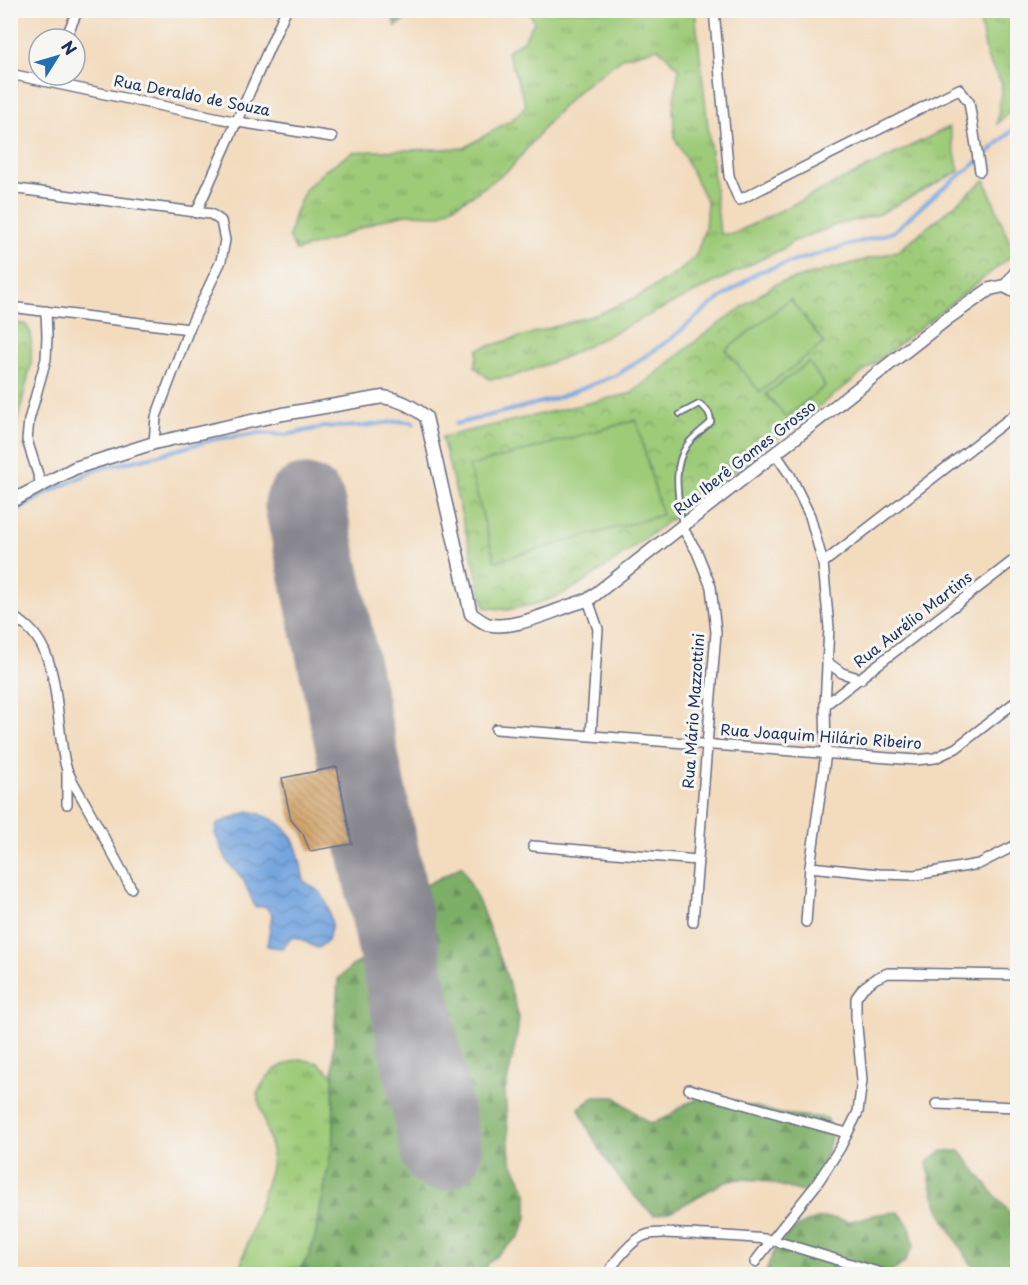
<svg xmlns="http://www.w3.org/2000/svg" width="1028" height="1285" font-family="'Playpen Sans',sans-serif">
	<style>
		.grass { fill: url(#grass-tufts); stroke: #5c7d6b; stroke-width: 1.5 }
		.forest { fill: url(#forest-firs); stroke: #4c6f63; stroke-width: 1.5 }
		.park { fill: url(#park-crowns); stroke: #5c7d6b; stroke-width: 1.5 }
		.pitch { fill: #9ecb78; stroke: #5c7d6b; stroke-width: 1.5 }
		.water { fill: url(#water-waves); stroke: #486a9e; stroke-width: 1.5 }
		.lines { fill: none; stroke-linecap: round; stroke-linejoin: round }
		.stream { stroke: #74a5df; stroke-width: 4 }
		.runway { stroke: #87858e; stroke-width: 81 }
		.building { fill: url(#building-back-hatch) }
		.service-casing { stroke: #676b80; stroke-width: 8 }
		.minor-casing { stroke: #676b80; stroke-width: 12 }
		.tertiary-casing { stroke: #676b80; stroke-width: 15 }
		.service { stroke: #fff; stroke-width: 4.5 }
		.minor { stroke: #fff; stroke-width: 9 }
		.tertiary { stroke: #fff; stroke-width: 12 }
		.labels { text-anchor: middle; stroke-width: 6; stroke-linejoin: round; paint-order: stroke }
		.street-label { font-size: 15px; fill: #1b2f5e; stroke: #f6f6f2 }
	</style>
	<defs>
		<pattern id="grass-tufts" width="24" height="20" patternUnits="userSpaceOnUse" patternTransform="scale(1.5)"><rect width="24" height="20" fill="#9ecb78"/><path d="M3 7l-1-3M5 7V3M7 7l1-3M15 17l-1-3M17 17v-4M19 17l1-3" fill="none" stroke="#80a566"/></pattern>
		<pattern id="forest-firs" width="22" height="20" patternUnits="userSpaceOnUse" patternTransform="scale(1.5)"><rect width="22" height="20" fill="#7eaf68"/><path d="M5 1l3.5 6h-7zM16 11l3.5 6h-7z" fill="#668f59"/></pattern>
		<pattern id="park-crowns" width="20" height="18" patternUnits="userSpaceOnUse" patternTransform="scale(1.5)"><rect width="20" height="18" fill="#9ecb78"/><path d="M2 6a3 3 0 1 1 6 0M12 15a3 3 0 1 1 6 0" fill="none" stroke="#80a566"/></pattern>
		<pattern id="water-waves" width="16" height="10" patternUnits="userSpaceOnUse" patternTransform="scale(1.5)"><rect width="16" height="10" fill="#74a5df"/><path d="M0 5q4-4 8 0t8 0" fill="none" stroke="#5e87b8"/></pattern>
		<pattern id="building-back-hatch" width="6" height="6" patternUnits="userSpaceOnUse" patternTransform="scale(1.5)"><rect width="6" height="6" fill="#d3a66d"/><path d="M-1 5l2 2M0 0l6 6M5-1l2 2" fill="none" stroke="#aa885d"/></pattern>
	</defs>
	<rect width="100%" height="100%" fill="#f6f6f2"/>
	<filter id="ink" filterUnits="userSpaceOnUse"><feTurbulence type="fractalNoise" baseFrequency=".0167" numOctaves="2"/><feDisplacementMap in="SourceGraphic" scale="12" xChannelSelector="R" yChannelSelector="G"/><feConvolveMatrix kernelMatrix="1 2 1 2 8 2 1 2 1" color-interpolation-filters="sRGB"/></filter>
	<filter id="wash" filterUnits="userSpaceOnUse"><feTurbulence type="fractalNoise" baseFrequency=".008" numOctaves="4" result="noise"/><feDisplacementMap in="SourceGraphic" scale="24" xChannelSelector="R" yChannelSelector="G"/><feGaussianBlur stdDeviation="1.35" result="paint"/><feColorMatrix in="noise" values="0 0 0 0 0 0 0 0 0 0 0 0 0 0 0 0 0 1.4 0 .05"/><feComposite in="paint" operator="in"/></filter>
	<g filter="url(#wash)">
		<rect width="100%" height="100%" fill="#f3dbbe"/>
		<g class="grass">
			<polygon points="529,11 695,11 720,234 733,234 949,127 959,171 877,215 839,224 792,242 784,248 561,359 511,377 489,379 475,367 478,349 598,314 639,296 680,271 696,255 705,229 707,202 675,138 673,109 679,68 658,48 624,57 581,88 551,119 511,168 476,193 439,215 405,214 378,221 334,239 296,251 289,237 295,213 305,190 325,170 353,152 464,148 513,119 526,105 507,51 524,40 534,22"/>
			<polygon points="978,11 1017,11 1017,104 997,124 1002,84 987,58"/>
			<path d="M300,1059L318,1063L333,1075L334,1135L327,1178L315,1237L309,1256L296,1274H238L271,1168L272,1150L257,1094C268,1072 276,1066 300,1059Z"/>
		</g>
		<g class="forest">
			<polygon points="390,11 390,10 416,11 396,27"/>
			<path d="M462,866L481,907L505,971L519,1017L517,1036L505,1092L510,1158L527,1193V1217L520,1236L489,1262L482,1274H296L309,1256L315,1237L334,1135L333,1053L338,979L352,966L368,957C390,996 386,1041 395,1083C397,1091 396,1099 398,1106C405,1123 419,1138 431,1151L449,1147L443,1135L406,976L404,957L408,899L423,887Z"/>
			<path d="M594,1097H615L650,1124L667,1117L683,1105L701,1098L757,1107L780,1114L827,1118L833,1131L819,1179L802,1192L761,1180L739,1179L722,1183L672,1211L654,1215C623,1189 594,1146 579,1108Z"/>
			<path d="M942,1151H960L997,1198L1017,1220V1274H977C954,1235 932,1210 927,1162Z"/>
			<path d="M899,1212L910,1227L914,1245L904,1263L889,1274H765C773,1245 797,1217 830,1218C836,1218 842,1221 848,1221C856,1221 864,1217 871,1216C880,1213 889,1213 899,1212Z"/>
		</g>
		<g class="park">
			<polygon points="985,180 1014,254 838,392 641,542 581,584 558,596 535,604 507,610 485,607 442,437 632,393 702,336 775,284 898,251"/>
			<polygon points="11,323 25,324 31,333 31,364 11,448"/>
		</g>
		<g class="pitch">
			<polygon points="790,299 824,343 760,392 726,350"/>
			<polygon points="809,362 825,386 786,417 766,394"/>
			<polygon points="636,420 662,515 495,561 469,466"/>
		</g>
		<path class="water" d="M249,811C292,821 297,841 304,881L321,893L327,904L332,924L328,940L318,948C308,945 303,938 293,937L282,948L267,946L272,914L265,906L255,907L243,879L229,864L215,834L217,824Z"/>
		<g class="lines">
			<g class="stream">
				<polyline points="456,424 554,399 617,375 671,339 707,308 758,272 893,232 937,193 980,160 1018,125"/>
				<polyline points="10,515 45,494 98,469 155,456 215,439 260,433 286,435 324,427 364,426 400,421 414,423"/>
			</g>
			<polyline class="runway" points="305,505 441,1150"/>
		</g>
		<g id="blocks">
			<polygon class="building" points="337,767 352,844 310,851 303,834 291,820 282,778"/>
		</g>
	</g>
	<g filter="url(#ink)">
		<use href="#blocks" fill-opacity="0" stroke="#676b80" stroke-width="1.5"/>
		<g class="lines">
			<defs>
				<path id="service" d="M680,414L699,404C706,408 711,414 711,422C704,429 693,436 687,445C671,468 679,499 682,525"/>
				<g id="minor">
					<polyline points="714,10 729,176 739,200 959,89 969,102 980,171"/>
					<polyline points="65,39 78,10"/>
					<polyline points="10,74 238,122 332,137"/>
					<polyline points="10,188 211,214 221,221 225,240 221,261 189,329 156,417 154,443"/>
					<polyline points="196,213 286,10"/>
					<polyline points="1004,286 1018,267"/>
					<polyline points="10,307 189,329"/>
					<polyline points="775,453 790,475 810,516 823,563 829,628 825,705 826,753 810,867 806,922"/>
					<polyline points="41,484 27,440 29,420 46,359 47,336 46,311"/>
					<polyline points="682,527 697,552 711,587 716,632 693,922"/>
					<polyline points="823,563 1018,412"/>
					<polyline points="588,600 598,629 591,735"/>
					<path d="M10,616C65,639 53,719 66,767C70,779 79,792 85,803C101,832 116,860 131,888"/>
					<polyline points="827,662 842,673 861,679"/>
					<polyline points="825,705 1018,557"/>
					<polyline points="496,729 916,760 935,758 956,748 1018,700"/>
					<polyline points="67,804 67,770"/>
					<polyline points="533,846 697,860"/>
					<polyline points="810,867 879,874 915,875 979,864 1018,844"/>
					<polyline points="689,1089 847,1133"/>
					<polyline points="936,1104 1018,1107"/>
					<polyline points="755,1262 772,1240 884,1274"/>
					<path d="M609,1274C612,1263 634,1238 646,1235C659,1231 675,1234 688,1234C716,1236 744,1236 772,1240L816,1185L840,1148L858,1112L862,1080L856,1016V998L863,988L876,978L888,973L1018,975"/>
				</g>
				<path id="tertiary" d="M10,502L75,468L154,443L283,414L383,397C401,400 412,406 426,417L471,614C476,617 482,622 487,624C514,632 562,606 588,600L948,318L990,289L1004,286L1018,293"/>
			</defs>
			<use href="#service" class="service-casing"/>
			<use href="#minor" class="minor-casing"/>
			<use href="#tertiary" class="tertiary-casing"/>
			<use href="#service" class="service"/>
			<use href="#minor" class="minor"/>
			<use href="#tertiary" class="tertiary"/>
		</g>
	</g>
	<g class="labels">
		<g class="street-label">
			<text transform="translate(192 96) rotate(11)" y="5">Rua Deraldo de Souza</text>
			<text transform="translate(745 458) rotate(-38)" y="5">Rua Iberê Gomes Grosso</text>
			<text transform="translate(913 620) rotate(-38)" y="5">Rua Aurélio Martins</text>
			<text transform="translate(694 711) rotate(-86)" y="5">Rua Mário Mazzottini</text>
			<text transform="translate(821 737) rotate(4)" y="5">Rua Joaquim Hilário Ribeiro</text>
		</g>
	</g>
	<rect width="1028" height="1285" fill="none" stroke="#f6f6f2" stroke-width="36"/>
	<g transform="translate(57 57) rotate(53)"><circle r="28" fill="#f6f6f2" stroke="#9ea6b7" stroke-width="1.5"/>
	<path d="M0-4.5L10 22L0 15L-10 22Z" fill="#1f6fb2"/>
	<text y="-9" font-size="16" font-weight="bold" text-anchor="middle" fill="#1b2f5e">N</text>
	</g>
</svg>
